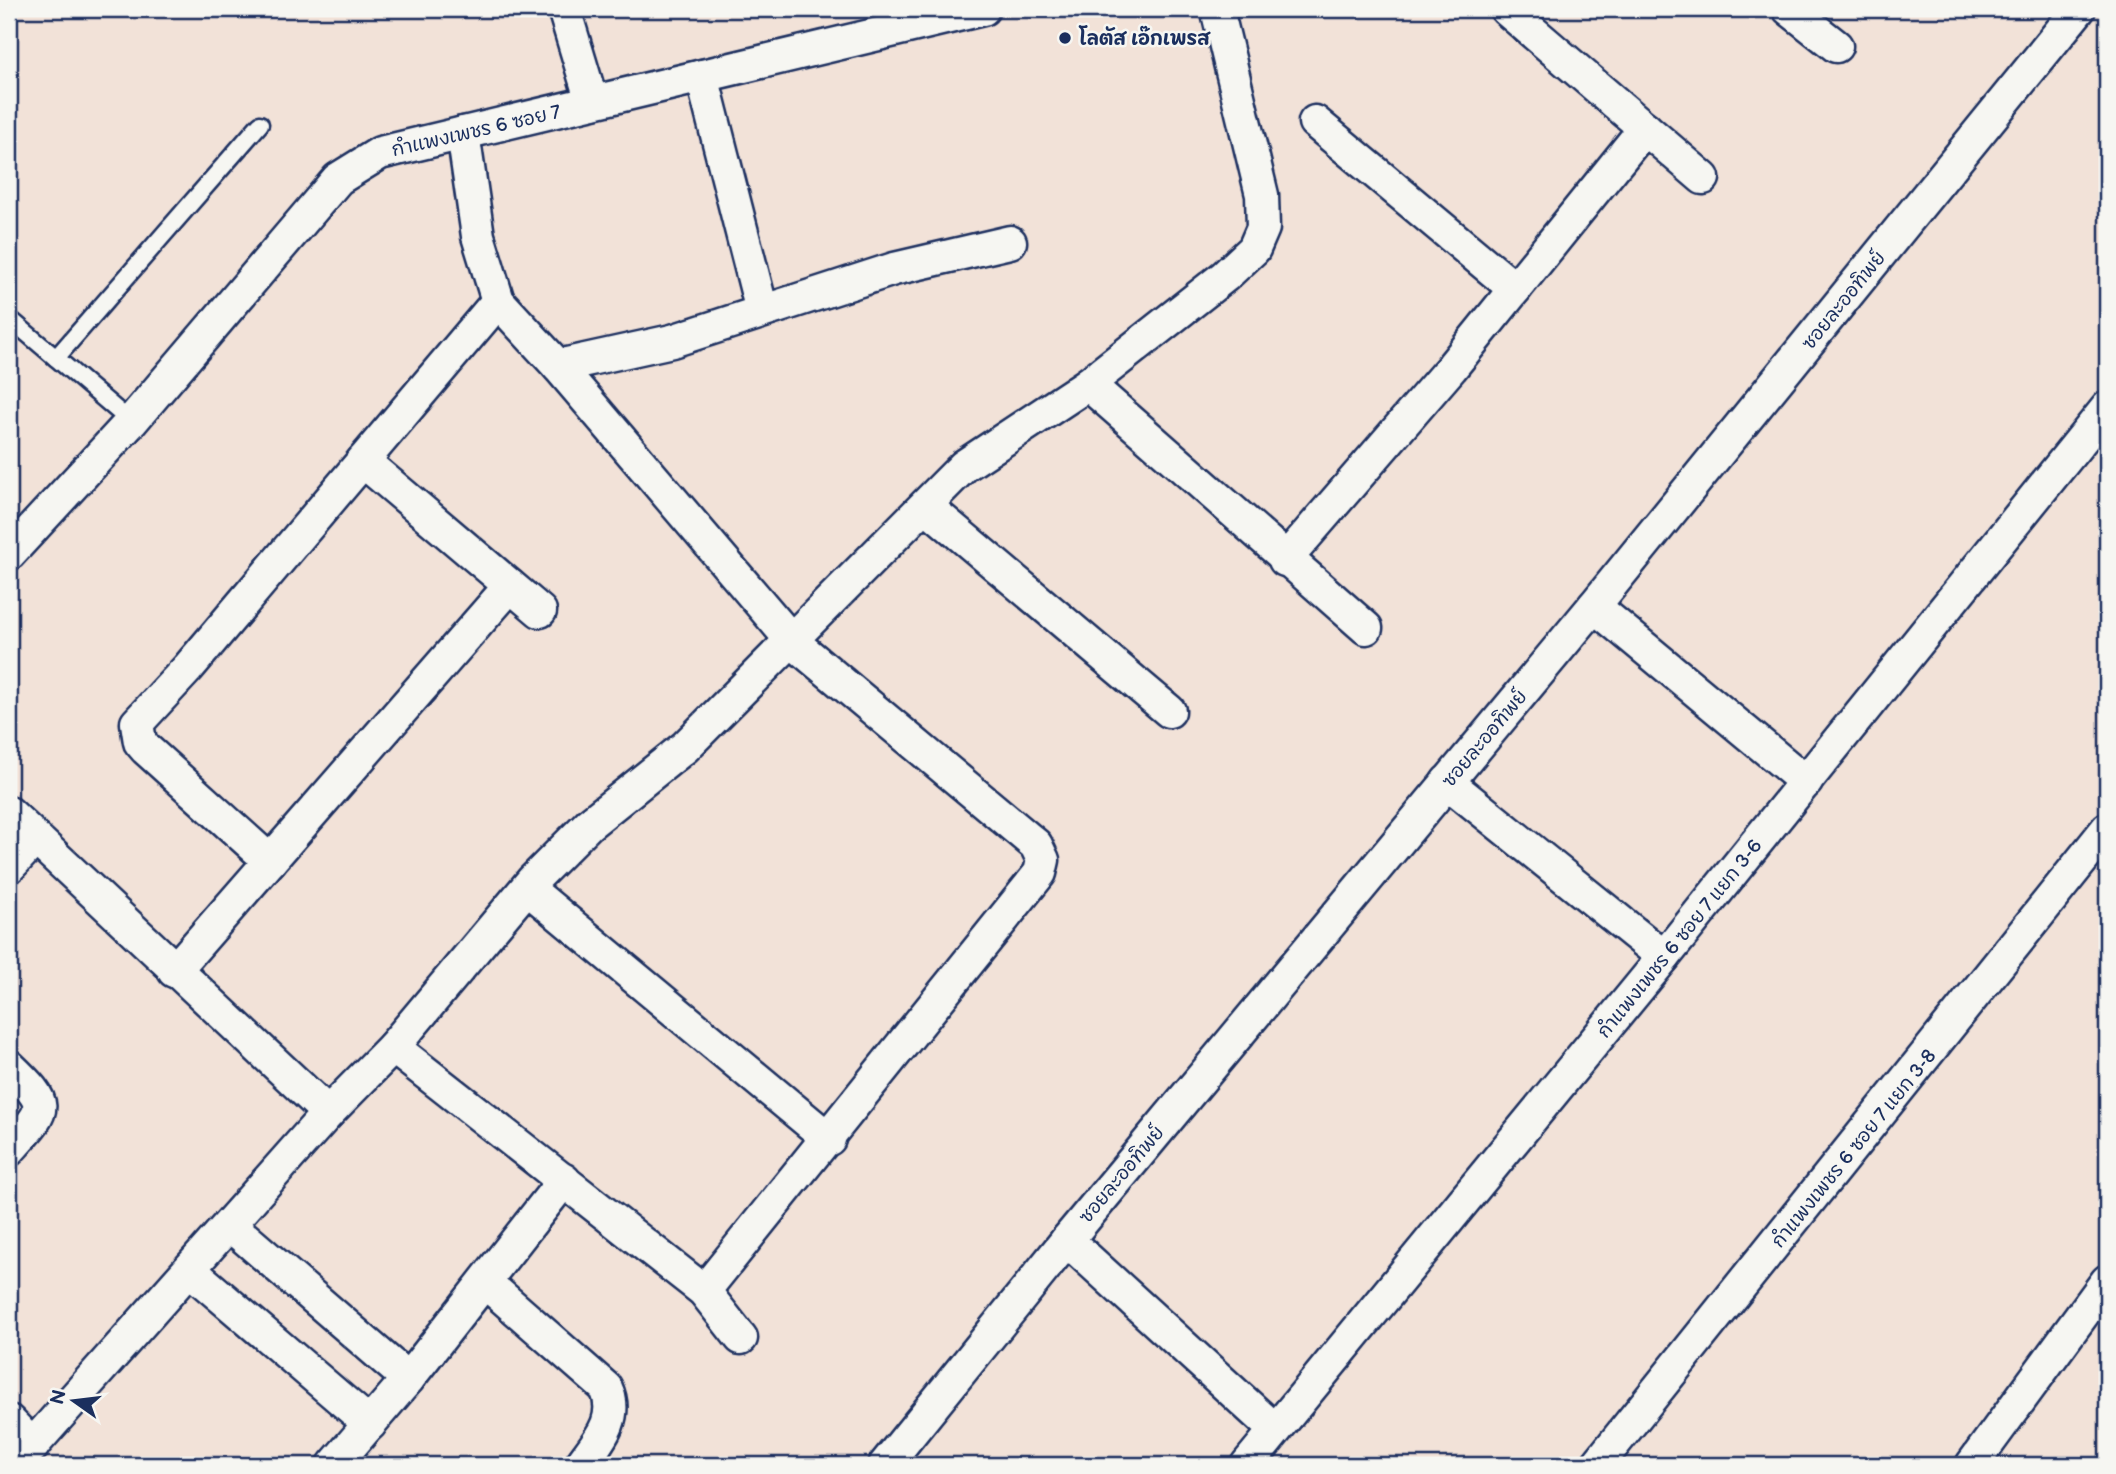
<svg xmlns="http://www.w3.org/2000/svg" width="2116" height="1474" font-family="'Balsamiq Sans','Playpen Sans Thai',sans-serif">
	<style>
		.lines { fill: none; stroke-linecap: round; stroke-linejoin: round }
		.service-casing { stroke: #1b2f5e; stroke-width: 21 }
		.minor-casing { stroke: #1b2f5e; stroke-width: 37 }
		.service { stroke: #f6f6f2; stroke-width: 16 }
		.minor { stroke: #f6f6f2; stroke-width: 32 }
		.poi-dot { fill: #1b2f5e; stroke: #f6f6f2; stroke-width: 2.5 }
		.labels { text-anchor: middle; stroke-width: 5; stroke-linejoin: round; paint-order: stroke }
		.poi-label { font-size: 19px; font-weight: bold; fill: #1b2f5e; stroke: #f6f6f2; text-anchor: start }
		.street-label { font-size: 19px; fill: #1b2f5e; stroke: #f6f6f2 }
	</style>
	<rect width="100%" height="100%" fill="#f2e2d8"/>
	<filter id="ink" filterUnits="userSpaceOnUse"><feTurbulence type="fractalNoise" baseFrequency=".0143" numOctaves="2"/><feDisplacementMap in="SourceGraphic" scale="14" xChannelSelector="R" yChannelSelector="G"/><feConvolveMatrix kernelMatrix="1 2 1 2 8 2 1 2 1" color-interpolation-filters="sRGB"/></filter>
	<g filter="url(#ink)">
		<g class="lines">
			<defs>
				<g id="service">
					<polyline points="9,318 131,422"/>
					<polyline points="56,358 260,124"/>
				</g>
				<g id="minor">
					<polyline points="564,9 592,102"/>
					<polyline points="1506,9 1703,178"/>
					<polyline points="1789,9 1836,46"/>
					<polyline points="702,76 762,311"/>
					<polyline points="1315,122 1515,289"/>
					<polyline points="463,133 478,236 498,301 558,366 793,642 1036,845 1043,860 1040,873 704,1291"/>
					<polyline points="558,366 672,341 894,269 1010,242"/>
					<polyline points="1088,384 1366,628"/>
					<polyline points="363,461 540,611"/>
					<polyline points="926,506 1169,711"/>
					<polyline points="9,554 131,422 338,179 380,153 983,9"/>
					<polyline points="1285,560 1451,368 1645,128"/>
					<polyline points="1594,606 1806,782"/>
					<polyline points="1447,782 1664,957"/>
					<polyline points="9,813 328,1113"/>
					<polyline points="270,861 146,749 140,742 137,723 188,668 498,301"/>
					<polyline points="9,867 35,839"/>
					<polyline points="527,888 829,1139"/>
					<polyline points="174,971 510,586"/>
					<polyline points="393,1047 704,1291 741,1338"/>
					<path d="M9,1066C52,1107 47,1108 9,1150"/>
					<polyline points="231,1226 408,1379"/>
					<polyline points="1067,1240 1275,1430"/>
					<polyline points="190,1270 370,1424"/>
					<path d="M485,1282L606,1388C620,1419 598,1441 581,1465"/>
					<polyline points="9,1421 33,1446"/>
					<polyline points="15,1465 328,1113 393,1047 533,880 589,824 685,747 964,466 1088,384 1225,276 1254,249 1263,228 1262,195 1217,9"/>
					<polyline points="334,1465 408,1379 564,1180"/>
					<polyline points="885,1465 1067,1240 1594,606 2079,9"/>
					<polyline points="1247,1465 1664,957 2107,408"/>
					<polyline points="1597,1465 2107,829"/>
					<polyline points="1972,1465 2107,1281"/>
				</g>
			</defs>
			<use href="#service" class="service-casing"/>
			<use href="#minor" class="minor-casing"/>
			<use href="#service" class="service"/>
			<use href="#minor" class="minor"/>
		</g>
	</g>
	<circle class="poi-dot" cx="1065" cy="38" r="7"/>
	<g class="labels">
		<g class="poi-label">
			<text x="1079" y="45">โลตัส เอ๊กเพรส</text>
		</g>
		<g class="street-label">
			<text transform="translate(476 130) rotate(-13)" y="7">กำแพงเพชร 6 ซอย 7</text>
			<text transform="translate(1843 300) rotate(-51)" y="7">ซอยละออทิพย์</text>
			<text transform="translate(1484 738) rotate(-50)" y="7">ซอยละออทิพย์</text>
			<text transform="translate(1679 938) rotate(-51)" y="7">กำแพงเพชร 6 ซอย 7 แยก 3-6</text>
			<text transform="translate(1853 1148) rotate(-51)" y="7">กำแพงเพชร 6 ซอย 7 แยก 3-8</text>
			<text transform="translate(1121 1174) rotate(-50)" y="7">ซอยละออทิพย์</text>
		</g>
	</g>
	<rect width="2116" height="1474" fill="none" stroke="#f6f6f2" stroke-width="35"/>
	<rect x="18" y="18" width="2081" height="1439" fill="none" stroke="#1b2f5e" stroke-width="2.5" filter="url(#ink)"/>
	<g transform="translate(74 1401) rotate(284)" stroke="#f6f6f2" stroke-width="5" paint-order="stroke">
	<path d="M0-5L12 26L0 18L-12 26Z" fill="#1b2f5e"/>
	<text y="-10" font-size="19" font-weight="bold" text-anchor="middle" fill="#1b2f5e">N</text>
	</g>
</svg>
